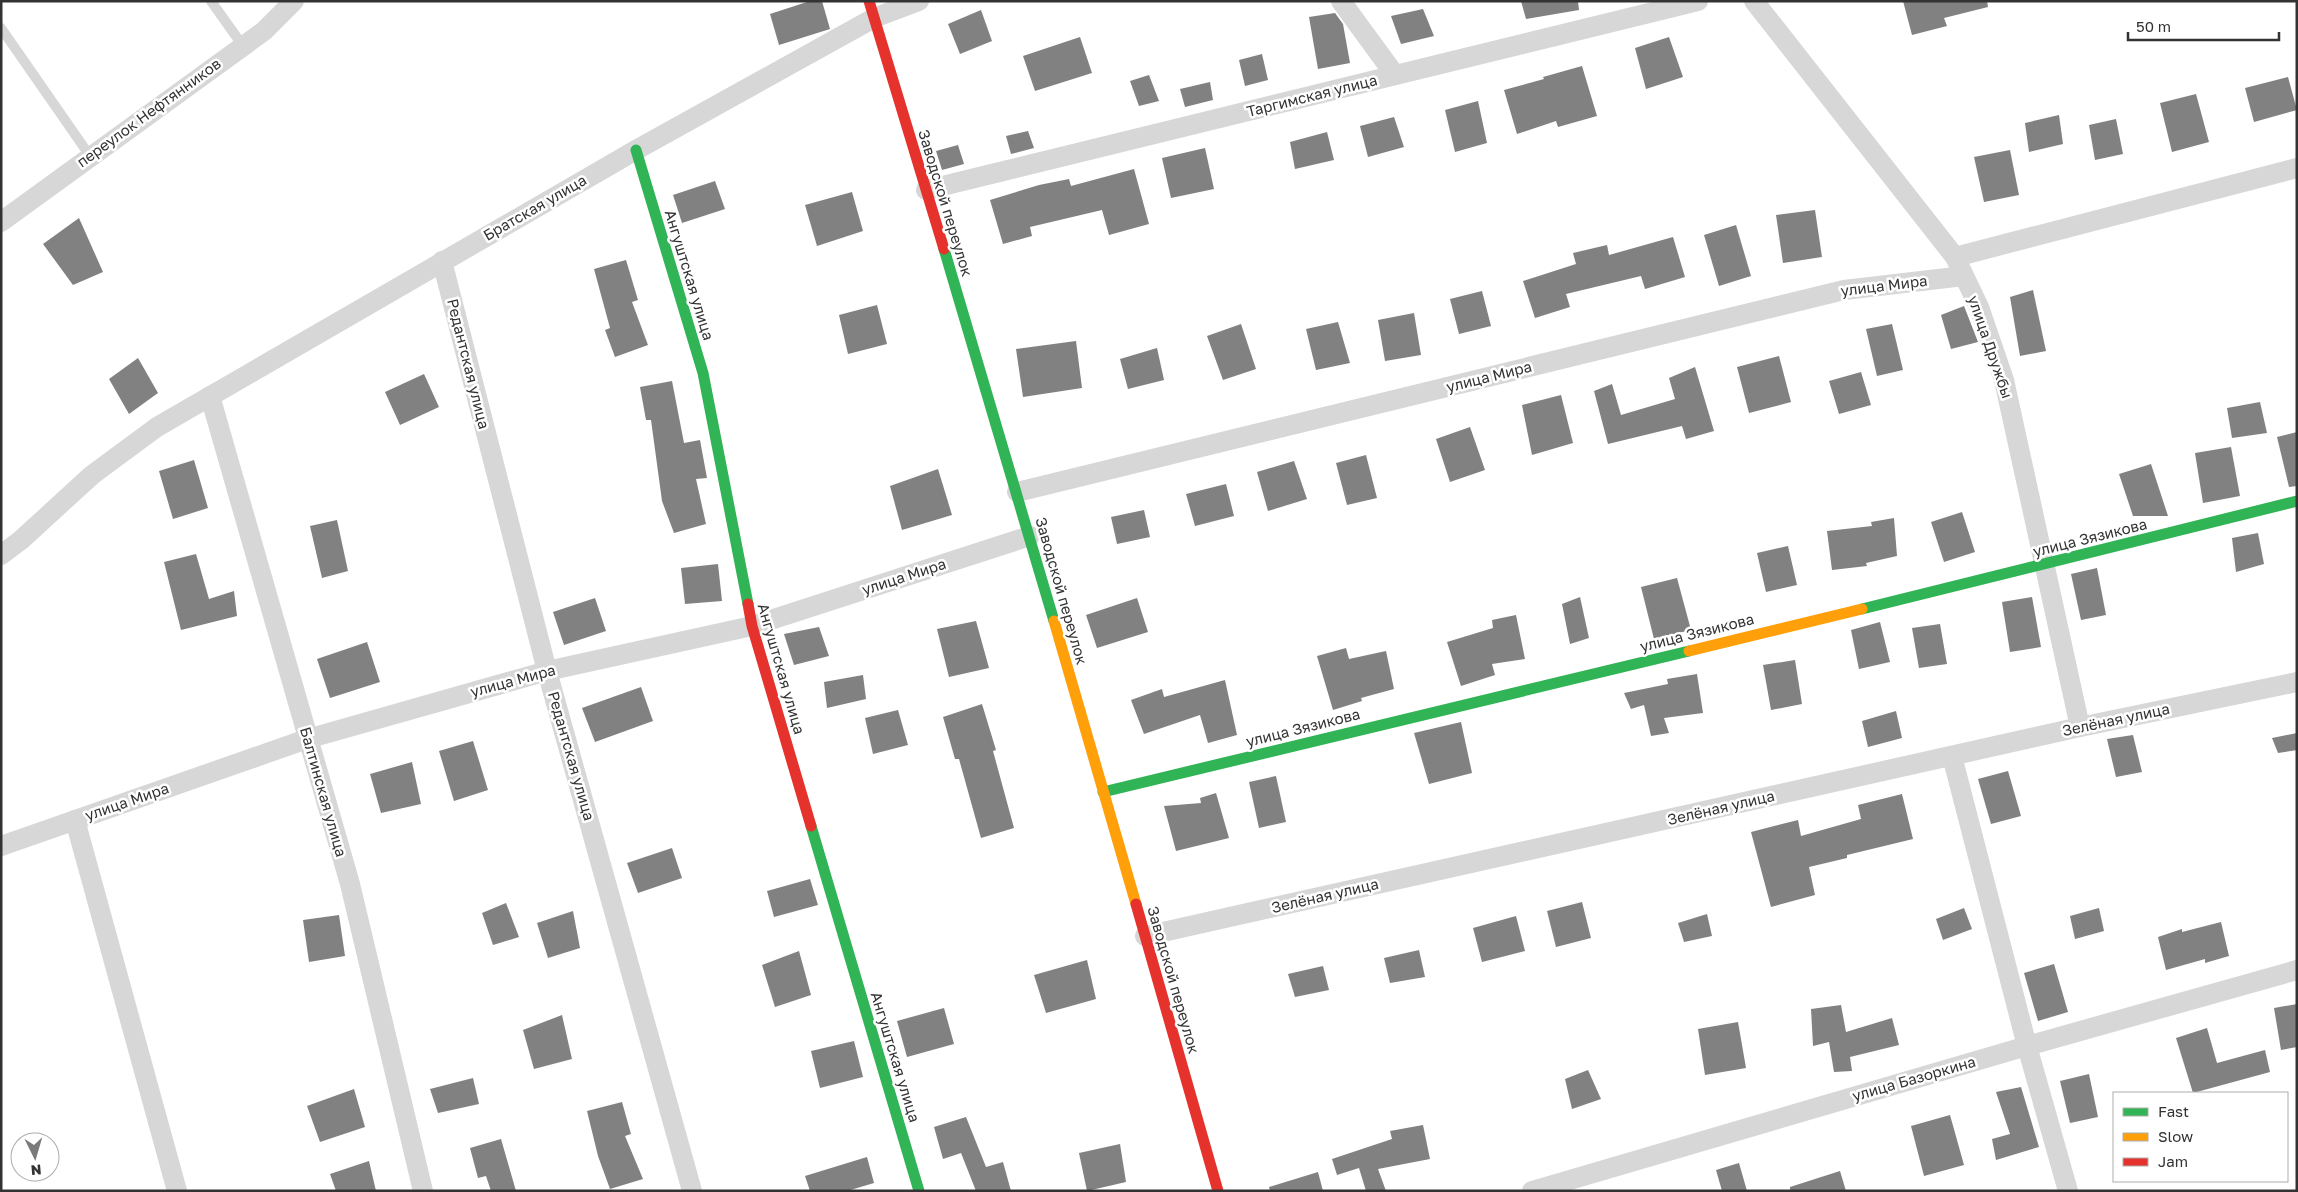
<svg xmlns="http://www.w3.org/2000/svg" width="2298" height="1192" font-family="'Golos Text',sans-serif">
	<style>
		.building { fill: #818181 }
		.lines { fill: none; stroke-linecap: round; stroke-linejoin: round }
		.lane { stroke: #d7d7d7; stroke-width: 10 }
		.street { stroke: #d7d7d7; stroke-width: 20 }
		.fast { stroke: #30b455; stroke-width: 11 }
		.slow { stroke: #ff9f0a; stroke-width: 11 }
		.jam { stroke: #e5322d; stroke-width: 11 }
		.labels { text-anchor: middle; stroke-width: 5; stroke-linejoin: round; paint-order: stroke }
		.street-label { font-size: 15px; fill: #333; stroke: #fff }
	</style>
	<rect width="100%" height="100%" fill="#fff"/>
	<g class="building">
		<polygon points="810,1 822,1 830,29 779,45 770,14"/>
		<polygon points="1521,1 1578,1 1579,10 1526,19"/>
		<polygon points="1903,1 1987,1 1988,7 1944,18 1947,26 1912,35"/>
		<polygon points="1423,9 1434,36 1401,44 1391,16"/>
		<polygon points="981,10 992,41 960,54 948,24"/>
		<polygon points="1335,13 1343,24 1350,63 1318,69 1309,17"/>
		<polygon points="1080,37 1092,73 1035,91 1023,56"/>
		<polygon points="1669,37 1683,77 1646,89 1635,48"/>
		<polygon points="1262,54 1268,80 1245,86 1239,60"/>
		<polygon points="1582,66 1597,116 1558,127 1556,121 1517,134 1504,90 1544,79 1543,77"/>
		<polygon points="1149,75 1159,101 1139,106 1130,81"/>
		<polygon points="2288,77 2297,110 2254,122 2245,88"/>
		<polygon points="1210,82 1213,100 1185,107 1180,89"/>
		<polygon points="2196,94 2209,142 2172,152 2160,103"/>
		<polygon points="1478,101 1487,143 1455,152 1445,110"/>
		<polygon points="2059,115 2063,144 2029,152 2025,123"/>
		<polygon points="1394,117 1404,147 1368,157 1360,126"/>
		<polygon points="2116,119 2123,154 2095,160 2089,125"/>
		<polygon points="1028,131 1034,148 1011,154 1006,136"/>
		<polygon points="1327,132 1334,160 1295,169 1290,142"/>
		<polygon points="958,145 964,164 942,170 936,151"/>
		<polygon points="1205,148 1214,189 1171,198 1162,158"/>
		<polygon points="2010,150 2019,195 1984,202 1974,157"/>
		<polygon points="1134,169 1149,224 1109,235 1102,210 1030,227 1032,236 1003,244 990,200 1039,185 1069,179 1071,186"/>
		<polygon points="715,181 725,209 682,223 673,195"/>
		<polygon points="852,192 863,231 817,246 805,205"/>
		<polygon points="1815,210 1822,257 1783,263 1776,215"/>
		<polygon points="79,218 103,272 73,285 43,244"/>
		<polygon points="1736,225 1751,276 1719,286 1704,235"/>
		<polygon points="1673,237 1685,277 1645,289 1641,276 1566,294 1570,307 1535,318 1523,281 1576,264 1573,253 1607,245 1609,255"/>
		<polygon points="626,260 638,300 632,302 648,345 615,357 605,330 610,328 594,269"/>
		<polygon points="2033,290 2046,351 2020,356 2010,297"/>
		<polygon points="1482,291 1491,326 1459,334 1450,299"/>
		<polygon points="877,305 887,344 848,354 839,315"/>
		<polygon points="1964,306 1978,342 1951,349 1941,315"/>
		<polygon points="1414,313 1421,355 1385,361 1378,320"/>
		<polygon points="1338,322 1350,363 1316,370 1306,329"/>
		<polygon points="1241,324 1256,369 1223,380 1207,336"/>
		<polygon points="1892,324 1903,370 1877,376 1866,329"/>
		<polygon points="1076,341 1082,388 1023,397 1016,349"/>
		<polygon points="1157,348 1164,380 1128,389 1120,359"/>
		<polygon points="1779,356 1791,402 1749,413 1737,367"/>
		<polygon points="138,358 158,393 129,414 109,379"/>
		<polygon points="1695,367 1714,431 1686,439 1682,426 1608,444 1594,391 1612,384 1621,415 1675,399 1669,378"/>
		<polygon points="1861,372 1871,405 1839,414 1829,381"/>
		<polygon points="424,374 439,407 400,425 385,392"/>
		<polygon points="672,381 684,443 700,440 707,478 696,479 706,524 674,533 662,501 651,420 646,420 640,387"/>
		<polygon points="1561,395 1573,443 1532,455 1522,405"/>
		<polygon points="2260,402 2267,433 2232,438 2227,408"/>
		<polygon points="1470,427 1485,470 1450,482 1436,439"/>
		<polygon points="2297,432 2297,486 2289,487 2277,437"/>
		<polygon points="2231,447 2240,496 2203,503 2195,453"/>
		<polygon points="1366,455 1377,498 1347,505 1336,463"/>
		<polygon points="194,460 208,508 173,519 159,471"/>
		<polygon points="1294,461 1307,499 1268,511 1257,472"/>
		<polygon points="2151,464 2168,516 2133,516 2119,474"/>
		<polygon points="938,469 952,515 902,530 890,486"/>
		<polygon points="1226,484 1234,516 1195,526 1186,494"/>
		<polygon points="1144,510 1150,537 1117,544 1111,517"/>
		<polygon points="1962,512 1975,552 1944,562 1931,522"/>
		<polygon points="1894,518 1897,556 1866,563 1867,566 1832,570 1827,531 1872,526 1871,522"/>
		<polygon points="337,520 348,571 322,578 310,526"/>
		<polygon points="2258,533 2264,564 2236,572 2232,538"/>
		<polygon points="1788,546 1797,585 1766,592 1757,553"/>
		<polygon points="196,554 209,599 234,591 237,616 181,630 164,562"/>
		<polygon points="718,564 722,601 685,604 681,568"/>
		<polygon points="2097,568 2106,615 2081,620 2071,574"/>
		<polygon points="1677,578 1691,630 1654,639 1641,587"/>
		<polygon points="1580,597 1589,638 1570,644 1562,604"/>
		<polygon points="2032,597 2041,647 2010,652 2002,602"/>
		<polygon points="595,598 606,631 564,645 553,612"/>
		<polygon points="1137,598 1148,632 1097,648 1086,615"/>
		<polygon points="1516,615 1525,659 1492,664 1495,675 1461,686 1447,642 1493,628 1492,620"/>
		<polygon points="976,621 989,668 949,677 937,629"/>
		<polygon points="1880,622 1890,662 1859,669 1851,630"/>
		<polygon points="1940,624 1947,664 1919,668 1912,628"/>
		<polygon points="819,627 829,656 794,665 784,634"/>
		<polygon points="367,642 380,682 330,698 317,659"/>
		<polygon points="1346,648 1349,659 1386,651 1394,689 1361,698 1362,701 1333,710 1317,656"/>
		<polygon points="1795,660 1802,704 1771,710 1763,665"/>
		<polygon points="1697,674 1703,713 1664,718 1669,733 1651,736 1644,705 1631,709 1624,693 1668,684 1667,679"/>
		<polygon points="863,675 866,699 827,708 824,682"/>
		<polygon points="1225,680 1237,735 1208,743 1200,715 1144,734 1131,700 1162,689 1164,697"/>
		<polygon points="641,687 653,721 595,742 582,708"/>
		<polygon points="982,704 996,750 993,751 1014,828 981,838 959,759 955,759 943,717"/>
		<polygon points="898,710 908,745 873,754 865,718"/>
		<polygon points="1896,711 1902,738 1868,747 1862,721"/>
		<polygon points="1461,722 1472,773 1429,784 1414,733"/>
		<polygon points="2297,733 2297,750 2278,753 2272,738"/>
		<polygon points="2133,735 2142,772 2116,777 2107,739"/>
		<polygon points="473,741 488,790 454,801 439,751"/>
		<polygon points="412,762 421,804 381,813 370,774"/>
		<polygon points="2008,771 2021,816 1991,824 1978,779"/>
		<polygon points="1276,776 1286,822 1259,828 1249,782"/>
		<polygon points="1216,793 1229,838 1176,851 1164,806 1201,803 1200,798"/>
		<polygon points="1902,794 1913,839 1847,855 1847,858 1809,867 1815,895 1771,907 1751,832 1798,820 1801,836 1861,819 1858,805"/>
		<polygon points="672,848 682,878 638,893 627,863"/>
		<polygon points="810,879 818,905 774,917 767,891"/>
		<polygon points="1582,902 1591,938 1556,947 1547,911"/>
		<polygon points="506,903 519,937 493,945 482,913"/>
		<polygon points="1964,908 1972,929 1943,940 1936,919"/>
		<polygon points="2099,908 2104,931 2075,939 2070,916"/>
		<polygon points="573,911 580,948 548,958 537,923"/>
		<polygon points="1707,914 1712,936 1684,942 1678,923"/>
		<polygon points="339,915 345,956 309,962 303,920"/>
		<polygon points="1516,916 1525,951 1482,962 1473,928"/>
		<polygon points="2221,922 2229,956 2205,963 2205,959 2166,970 2158,937 2182,929 2182,932"/>
		<polygon points="1419,950 1425,977 1390,983 1384,958"/>
		<polygon points="799,951 811,995 775,1007 762,965"/>
		<polygon points="1087,960 1096,999 1046,1013 1034,975"/>
		<polygon points="2054,964 2068,1012 2038,1021 2024,973"/>
		<polygon points="1323,966 1329,990 1295,997 1288,974"/>
		<polygon points="2297,1004 2297,1047 2281,1050 2274,1008"/>
		<polygon points="1841,1005 1846,1032 1892,1018 1899,1045 1850,1057 1852,1071 1834,1072 1829,1042 1813,1046 1811,1009"/>
		<polygon points="944,1008 954,1044 907,1057 897,1021"/>
		<polygon points="562,1015 572,1059 534,1069 523,1030"/>
		<polygon points="1738,1022 1746,1068 1705,1075 1698,1029"/>
		<polygon points="2207,1028 2217,1063 2265,1050 2270,1072 2193,1093 2176,1038"/>
		<polygon points="854,1041 863,1077 820,1088 811,1051"/>
		<polygon points="1588,1070 1601,1099 1572,1109 1565,1079"/>
		<polygon points="2089,1074 2098,1117 2070,1123 2060,1081"/>
		<polygon points="473,1078 479,1104 438,1113 430,1089"/>
		<polygon points="2021,1087 2039,1147 1996,1160 1992,1139 2010,1134 1996,1092"/>
		<polygon points="354,1089 365,1127 320,1142 307,1106"/>
		<polygon points="622,1102 631,1134 625,1136 643,1179 610,1189 598,1156 587,1111"/>
		<polygon points="1950,1115 1964,1165 1924,1176 1911,1126"/>
		<polygon points="966,1117 986,1167 1003,1162 1011,1191 976,1191 961,1153 943,1159 934,1127"/>
		<polygon points="1423,1125 1430,1159 1378,1169 1386,1191 1366,1191 1359,1168 1337,1175 1332,1159 1392,1139 1390,1131"/>
		<polygon points="501,1139 516,1191 491,1191 486,1176 478,1178 470,1148"/>
		<polygon points="1120,1144 1126,1182 1087,1191 1079,1153"/>
		<polygon points="867,1157 874,1183 847,1191 810,1191 805,1176"/>
		<polygon points="369,1161 376,1191 336,1191 330,1174"/>
		<polygon points="1739,1163 1747,1191 1722,1191 1716,1170"/>
		<polygon points="1840,1171 1846,1191 1790,1191 1790,1187"/>
		<polygon points="1318,1172 1323,1191 1270,1191 1269,1187"/>
	</g>
	<g class="lines">
		<g class="lane">
			<polyline points="211,1 243,46"/>
			<polyline points="1,28 90,156"/>
		</g>
		<g class="street">
			<polyline points="1341,1 1395,75"/>
			<polyline points="1754,1 1955,257 1979,307 2004,380 2080,727"/>
			<polyline points="926,190 1698,1"/>
			<polyline points="1,222 264,31 294,1"/>
			<polyline points="1955,257 2297,168"/>
			<polyline points="442,261 547,671 692,1191"/>
			<polyline points="210,396 350,884 423,1191"/>
			<polyline points="1017,492 1844,290 1964,276"/>
			<polyline points="1,555 21,540 92,475 157,427 636,150 874,18 919,1"/>
			<polyline points="1952,756 2027,1046 2068,1191"/>
			<polyline points="75,820 177,1191"/>
			<polyline points="1,846 307,739 547,671 752,626 1030,536"/>
			<polyline points="1145,936 2080,727 2297,682"/>
			<polyline points="1532,1191 2027,1046 2297,970"/>
		</g>
		<g class="fast">
			<polyline points="636,150 703,373 748,604"/>
			<polyline points="944,249 1054,621"/>
			<polyline points="1862,609 2297,501"/>
			<polyline points="1103,792 1689,651"/>
			<polyline points="811,826 919,1191"/>
		</g>
		<g class="slow">
			<polyline points="1054,621 1136,904"/>
			<polyline points="1689,651 1862,609"/>
		</g>
		<g class="jam">
			<polyline points="869,1 944,249"/>
			<polyline points="748,604 752,626 811,826"/>
			<polyline points="1136,904 1218,1191"/>
		</g>
	</g>
	<g class="labels">
		<g class="street-label">
			<text transform="translate(1312 96) rotate(-14)" y="5">Таргимская улица</text>
			<text transform="translate(149 113) rotate(-36)" y="5">переулок Нефтянников</text>
			<text transform="translate(945 203) rotate(73)" y="5">Заводской переулок</text>
			<text transform="translate(535 208) rotate(-30)" y="5">Братская улица</text>
			<text transform="translate(689 275) rotate(73)" y="5">Ангуштская улица</text>
			<text transform="translate(1884 286) rotate(-7)" y="5">улица Мира</text>
			<text transform="translate(1990 347) rotate(71)" y="5">улица Дружбы</text>
			<text transform="translate(468 364) rotate(76)" y="5">Редантская улица</text>
			<text transform="translate(1489 377) rotate(-14)" y="5">улица Мира</text>
			<text transform="translate(2090 538) rotate(-14)" y="5">улица Зязикова</text>
			<text transform="translate(904 577) rotate(-18)" y="5">улица Мира</text>
			<text transform="translate(1061 591) rotate(74)" y="5">Заводской переулок</text>
			<text transform="translate(1697 633) rotate(-14)" y="5">улица Зязикова</text>
			<text transform="translate(781 669) rotate(74)" y="5">Ангуштская улица</text>
			<text transform="translate(513 681) rotate(-15)" y="5">улица Мира</text>
			<text transform="translate(2116 720) rotate(-12)" y="5">Зелёная улица</text>
			<text transform="translate(1303 728) rotate(-14)" y="5">улица Зязикова</text>
			<text transform="translate(571 756) rotate(74)" y="5">Редантская улица</text>
			<text transform="translate(323 792) rotate(74)" y="5">Балтинская улица</text>
			<text transform="translate(127 802) rotate(-19)" y="5">улица Мира</text>
			<text transform="translate(1721 808) rotate(-13)" y="5">Зелёная улица</text>
			<text transform="translate(1325 896) rotate(-13)" y="5">Зелёная улица</text>
			<text transform="translate(1173 980) rotate(74)" y="5">Заводской переулок</text>
			<text transform="translate(895 1057) rotate(73)" y="5">Ангуштская улица</text>
			<text transform="translate(1914 1079) rotate(-16)" y="5">улица Базоркина</text>
		</g>
	</g>
	<rect width="2298" height="1192" fill="none" stroke="#333333" stroke-width="5"/>
	<rect x="2113" y="1092" width="175" height="90" fill="#ffffff" stroke="#adadad"/>
	<rect x="2123" y="1108" width="25" height="8" fill="#30b455" stroke="#adadad"/>
	<text x="2158" y="1117" font-size="15" fill="#333333">Fast</text>
	<rect x="2123" y="1133" width="25" height="8" fill="#ff9f0a" stroke="#adadad"/>
	<text x="2158" y="1142" font-size="15" fill="#333333">Slow</text>
	<rect x="2123" y="1158" width="25" height="8" fill="#e5322d" stroke="#adadad"/>
	<text x="2158" y="1167" font-size="15" fill="#333333">Jam</text>
	<g transform="translate(35 1157) rotate(175)"><circle r="24" fill="#ffffff" stroke="#adadad"/>
	<path d="M0-4L9 19L0 12L-9 19Z" fill="#7a7a7a"/>
	<text y="-8" font-size="14" font-weight="bold" text-anchor="middle" fill="#333333">N</text>
	</g>
	<path d="M2128 32v8h151v-8" fill="none" stroke="#333333" stroke-width="2.5"/>
	<text x="2136" y="32" font-size="15" fill="#333333" stroke="#ffffff" stroke-width="4" paint-order="stroke">50 m</text>
</svg>
